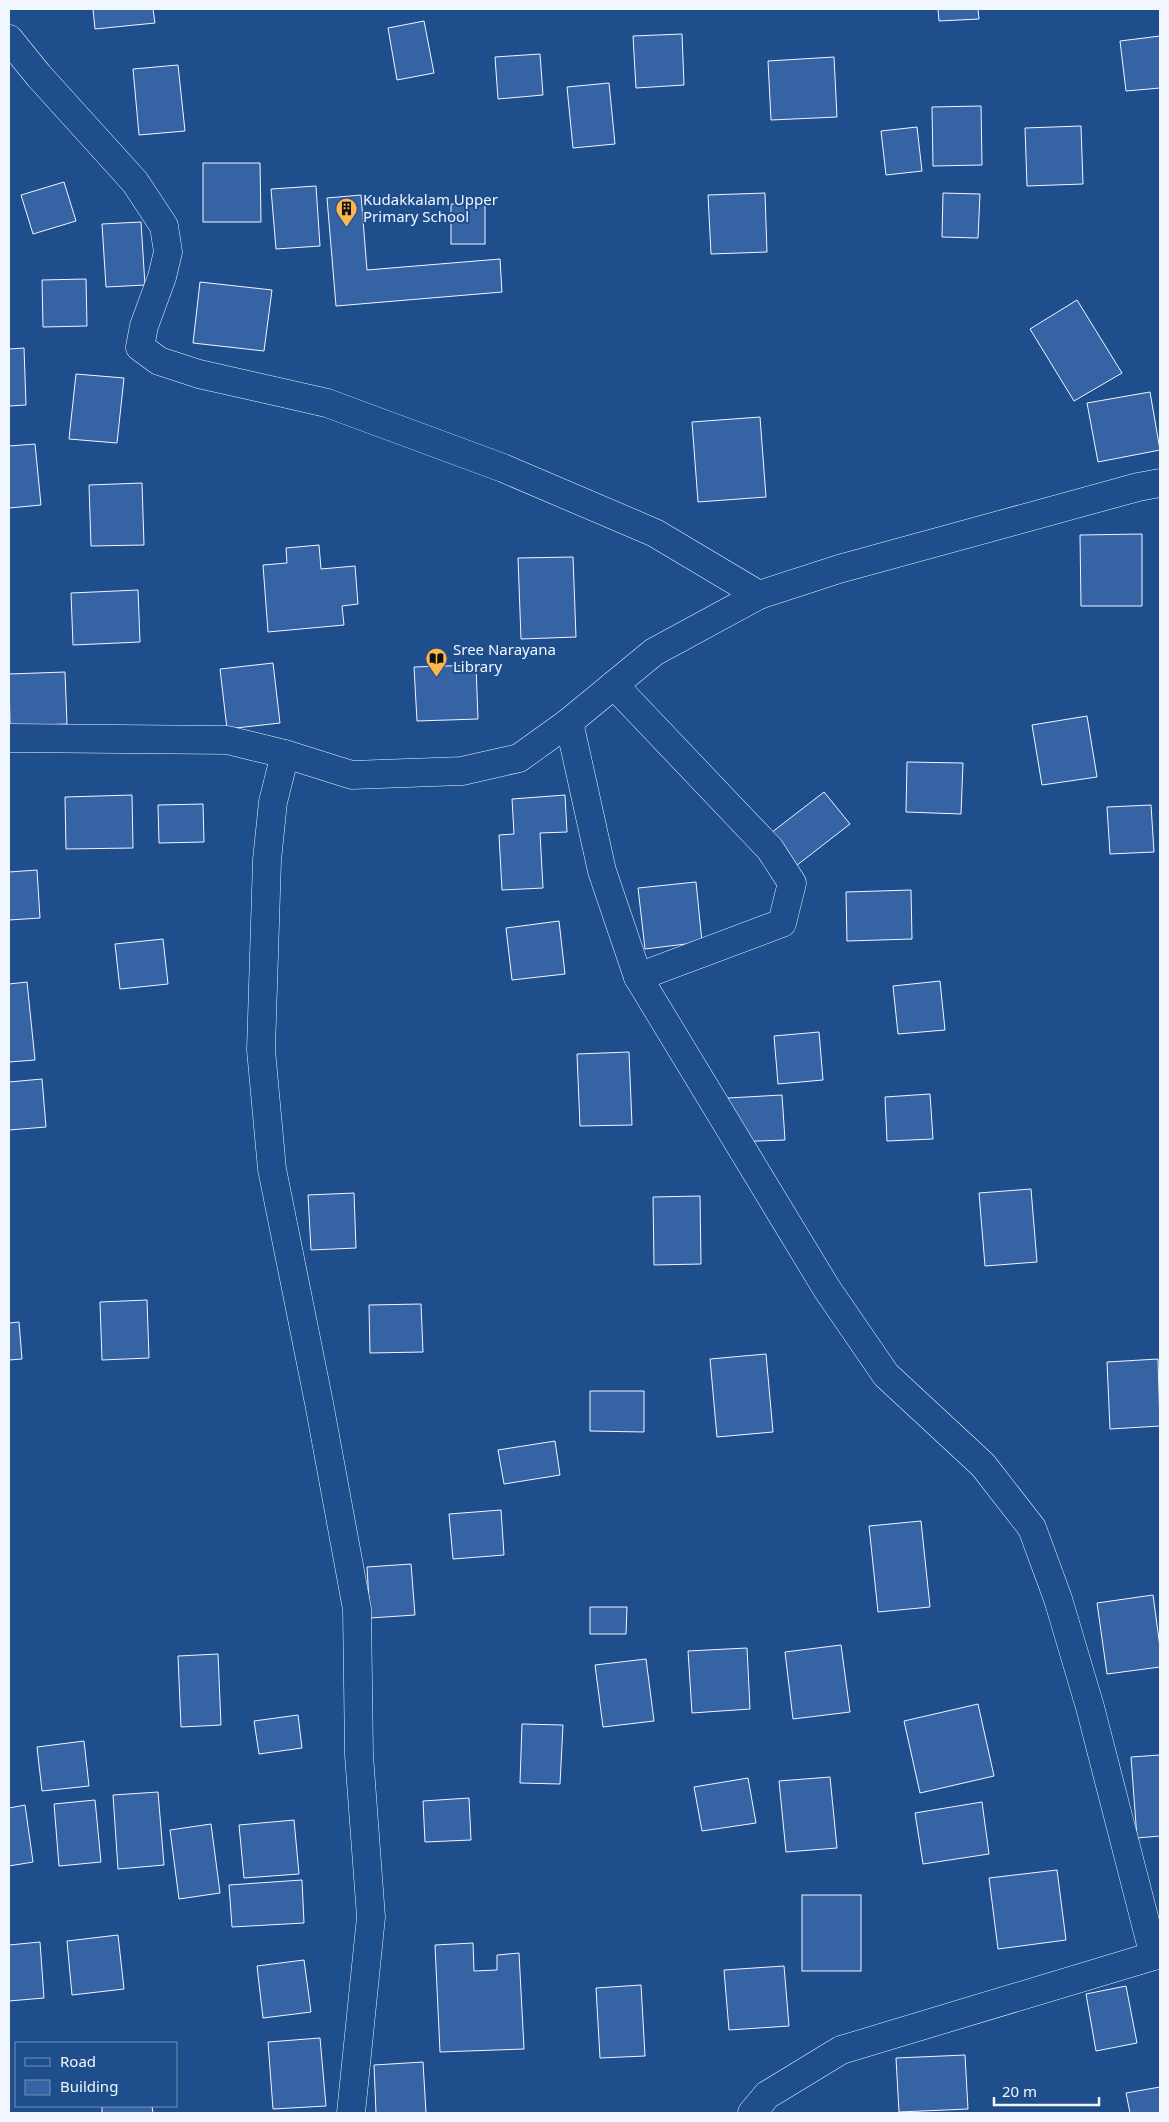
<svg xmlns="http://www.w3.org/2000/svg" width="1169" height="2122" font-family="'Noto Sans',sans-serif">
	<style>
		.building { fill: #3563a3; stroke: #f2f6ff }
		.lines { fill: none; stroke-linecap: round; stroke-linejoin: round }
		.minor-casing { stroke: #f2f6ff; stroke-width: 29 }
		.minor { stroke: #1f4e8c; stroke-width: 28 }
		.labels { text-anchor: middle; stroke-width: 4; stroke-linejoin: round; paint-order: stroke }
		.poi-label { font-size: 15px; fill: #f2f6ff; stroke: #1f4e8c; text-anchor: start }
	</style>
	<rect width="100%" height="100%" fill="#1f4e8c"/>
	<g class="building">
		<polygon points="93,9 153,9 155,23 95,29"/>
		<polygon points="938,9 978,9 979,19 939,21"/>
		<polygon points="424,21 434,73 397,80 388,28"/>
		<polygon points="682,34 684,85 636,88 633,36"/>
		<polygon points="1160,36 1160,88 1126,91 1120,41"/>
		<polygon points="540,54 543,95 498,99 495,57"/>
		<polygon points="834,57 837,117 771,120 768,61"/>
		<polygon points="178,65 185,131 139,135 133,69"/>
		<polygon points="609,83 615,144 573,148 567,87"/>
		<polygon points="981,106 982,165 933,166 932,107"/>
		<polygon points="1081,126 1083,184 1027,186 1025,128"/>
		<polygon points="917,127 922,171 886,175 881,131"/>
		<polygon points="203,163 260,163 261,222 203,222"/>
		<polygon points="64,182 76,221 33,234 21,195"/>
		<polygon points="316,186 320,246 276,249 271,189"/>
		<polygon points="765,193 767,252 711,254 708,195"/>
		<polygon points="943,193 980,194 978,238 942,237"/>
		<polygon points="361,195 367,270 500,259 502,292 336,306 327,198"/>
		<rect x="451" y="204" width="34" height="40"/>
		<polygon points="141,222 145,285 106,287 102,224"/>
		<polygon points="86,279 87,326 43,327 42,280"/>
		<polygon points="200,282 272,290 264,351 193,343"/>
		<polygon points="1077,300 1122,373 1074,401 1030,329"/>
		<polygon points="24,348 26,405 9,406 9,349"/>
		<polygon points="76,374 124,378 117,443 69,439"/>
		<polygon points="1150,392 1160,450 1098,462 1087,403"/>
		<polygon points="760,417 766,497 698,502 692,422"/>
		<polygon points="35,444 41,505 9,508 9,446"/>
		<polygon points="142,483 144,545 91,546 89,485"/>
		<polygon points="1142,534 1142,606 1081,606 1080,535"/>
		<polygon points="319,545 321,569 355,566 358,604 342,606 344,625 268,632 263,565 287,563 286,548"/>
		<polygon points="573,557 576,637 521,639 518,558"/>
		<polygon points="138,590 140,642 73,645 71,593"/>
		<polygon points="273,663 280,723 227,729 220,669"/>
		<polygon points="476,665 478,719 417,721 414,667"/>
		<polygon points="65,672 67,724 10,726 9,674"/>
		<polygon points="1087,716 1097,777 1042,785 1032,725"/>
		<polygon points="907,762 963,763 961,814 906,812"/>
		<polygon points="824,792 850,824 783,876 758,843"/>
		<polygon points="132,795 133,848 66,849 65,797"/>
		<polygon points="565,795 567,832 540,833 543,888 502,890 499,835 514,834 512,799"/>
		<polygon points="203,804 204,842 159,843 158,805"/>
		<polygon points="1151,805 1154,852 1110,854 1107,807"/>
		<polygon points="37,870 40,918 9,920 9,872"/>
		<polygon points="696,882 702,942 645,949 638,888"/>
		<polygon points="911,890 912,939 847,941 846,892"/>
		<polygon points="559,921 565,974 512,980 506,928"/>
		<polygon points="163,939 168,984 120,989 115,944"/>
		<polygon points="940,981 945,1030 898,1034 893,986"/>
		<polygon points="27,982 35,1060 9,1062 9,984"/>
		<polygon points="819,1032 823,1080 778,1084 774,1036"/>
		<polygon points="629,1052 632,1125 580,1126 577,1054"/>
		<polygon points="42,1079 46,1127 9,1130 9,1082"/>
		<polygon points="930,1094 933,1139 887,1141 885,1097"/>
		<polygon points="782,1095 785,1140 731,1142 728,1098"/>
		<polygon points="1031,1189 1037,1262 985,1266 979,1193"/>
		<polygon points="354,1193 356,1248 311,1250 308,1195"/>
		<polygon points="700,1196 701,1264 654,1265 653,1197"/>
		<polygon points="147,1300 149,1358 102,1360 100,1302"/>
		<polygon points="421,1304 423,1352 370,1353 369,1305"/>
		<polygon points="19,1322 22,1359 9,1360 9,1323"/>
		<polygon points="766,1354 773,1432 717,1437 710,1359"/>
		<polygon points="1158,1359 1160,1426 1110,1429 1107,1362"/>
		<polygon points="590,1391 644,1391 644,1432 590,1431"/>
		<polygon points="555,1441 560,1475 504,1484 498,1450"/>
		<polygon points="501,1510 504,1555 453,1559 449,1514"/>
		<polygon points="921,1521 930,1607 878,1612 869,1526"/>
		<polygon points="411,1564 415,1615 370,1618 367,1567"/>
		<polygon points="1153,1595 1160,1647 1160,1667 1107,1674 1097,1603"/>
		<polygon points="590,1607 627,1607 626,1634 590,1634"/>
		<polygon points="841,1645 850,1712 793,1719 785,1652"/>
		<polygon points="747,1648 750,1709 692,1713 688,1651"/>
		<polygon points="218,1654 221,1725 181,1727 178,1656"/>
		<polygon points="646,1659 654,1721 603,1727 595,1665"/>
		<polygon points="978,1704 994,1776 920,1793 904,1721"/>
		<polygon points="298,1715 302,1748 259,1754 254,1721"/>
		<polygon points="522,1724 563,1725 560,1784 520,1783"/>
		<polygon points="84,1741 89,1786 42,1791 37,1747"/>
		<polygon points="1160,1755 1160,1836 1137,1838 1131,1757"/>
		<polygon points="830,1777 837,1848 786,1852 779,1781"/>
		<polygon points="748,1778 756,1823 702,1831 694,1787"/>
		<polygon points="158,1792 164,1865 118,1869 113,1795"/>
		<polygon points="469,1798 471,1840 425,1842 423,1801"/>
		<polygon points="95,1800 101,1862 59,1866 54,1804"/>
		<polygon points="982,1802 989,1854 923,1864 915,1813"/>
		<polygon points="25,1805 33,1862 9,1866 9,1808"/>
		<polygon points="294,1820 299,1874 244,1878 239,1825"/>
		<polygon points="211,1824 220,1893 179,1899 170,1830"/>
		<polygon points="1057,1870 1066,1940 998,1949 989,1878"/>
		<polygon points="302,1880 304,1923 232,1927 229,1885"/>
		<rect x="802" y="1895" width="59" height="76"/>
		<polygon points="118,1935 124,1989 72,1995 67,1941"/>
		<polygon points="40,1942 44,1998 9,2001 9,1945"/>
		<polygon points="473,1943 474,1971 497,1970 497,1955 519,1953 524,2049 440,2052 435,1945"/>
		<polygon points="304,1960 311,2012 263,2018 257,1966"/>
		<polygon points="784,1966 789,2026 729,2030 724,1970"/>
		<polygon points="641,1985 645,2056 600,2058 596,1988"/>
		<polygon points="1126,1986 1137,2043 1096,2051 1086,1994"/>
		<polygon points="320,2038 326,2106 273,2109 268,2042"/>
		<polygon points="965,2055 968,2109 899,2112 896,2058"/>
		<polygon points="423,2062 426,2113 376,2113 374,2065"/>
		<polygon points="1160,2087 1160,2113 1130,2113 1126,2093"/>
		<polygon points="102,2106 152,2106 153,2113 102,2113"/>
	</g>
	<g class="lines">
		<defs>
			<g id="minor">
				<polyline points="9,39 39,76 135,182 164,226 168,252 162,277 144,326 140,347 159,361 199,374 327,403 503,468 655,533 759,595"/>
				<polyline points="614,685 770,849 792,883 782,923 638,977"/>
				<polyline points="569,722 602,871 638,977 827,1289 886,1375 983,1465 1032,1528 1058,1599 1090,1707 1154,1956"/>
				<polyline points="9,738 227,740 285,754 352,775 462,771 519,758 569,722 654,652 759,595 839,569 1138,487 1160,483"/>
				<polyline points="285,754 273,802 267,860 261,1050 272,1169 319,1403 357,1609 359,1755 371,1917 351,2113"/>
				<polyline points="752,2113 767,2095 841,2050 1160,1954"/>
			</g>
		</defs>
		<use href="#minor" class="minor-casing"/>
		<use href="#minor" class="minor"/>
	</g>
	<defs>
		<symbol id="building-pin" viewBox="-11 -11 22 30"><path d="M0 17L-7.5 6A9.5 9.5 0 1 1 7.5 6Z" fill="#ffb74d" stroke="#1f4e8c"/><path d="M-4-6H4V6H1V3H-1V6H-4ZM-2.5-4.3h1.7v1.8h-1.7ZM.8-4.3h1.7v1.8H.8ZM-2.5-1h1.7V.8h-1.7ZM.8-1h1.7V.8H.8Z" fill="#111"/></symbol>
		<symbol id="library-pin" viewBox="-11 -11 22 30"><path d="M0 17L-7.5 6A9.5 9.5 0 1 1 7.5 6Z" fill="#ffb74d" stroke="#1f4e8c"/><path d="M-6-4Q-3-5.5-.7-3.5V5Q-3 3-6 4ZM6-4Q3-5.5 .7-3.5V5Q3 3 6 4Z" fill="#111"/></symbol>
	</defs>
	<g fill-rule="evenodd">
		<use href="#building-pin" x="334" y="196" width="25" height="34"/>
		<use href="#library-pin" x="424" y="646" width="25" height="34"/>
	</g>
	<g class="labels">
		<g class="poi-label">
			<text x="363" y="205">Kudakkalam Upper<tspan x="363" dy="17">Primary School</tspan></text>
			<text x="453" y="655">Sree Narayana<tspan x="453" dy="17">Library</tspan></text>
		</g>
	</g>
	<rect width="1169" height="2122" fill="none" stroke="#f2f6ff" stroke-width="20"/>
	<rect x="15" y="2042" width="162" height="65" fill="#1f4e8c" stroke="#7391ba"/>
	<rect x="25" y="2058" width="25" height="8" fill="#1f4e8c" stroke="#7391ba"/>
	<text x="60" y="2067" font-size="15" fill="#f2f6ff">Road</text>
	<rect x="25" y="2080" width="25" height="15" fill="#3563a3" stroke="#7391ba"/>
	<text x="60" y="2092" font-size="15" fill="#f2f6ff">Building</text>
	<path d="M994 2097v8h105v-8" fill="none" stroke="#f2f6ff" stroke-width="2.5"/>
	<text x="1002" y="2097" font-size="15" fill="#f2f6ff" stroke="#1f4e8c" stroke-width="4" paint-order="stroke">20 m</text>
</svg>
